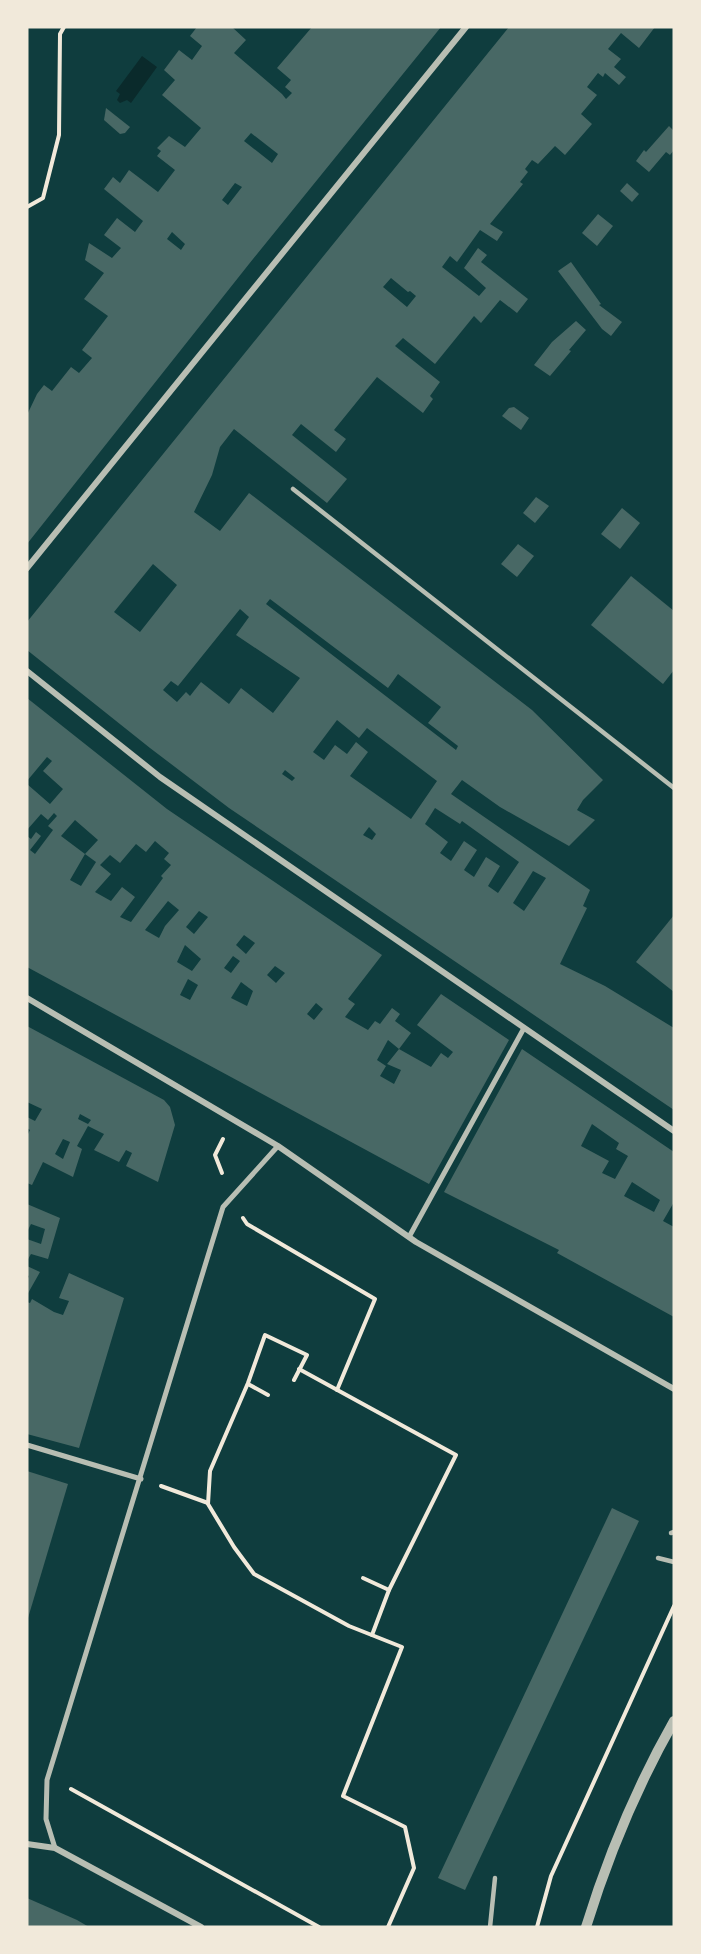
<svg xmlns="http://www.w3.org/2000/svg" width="701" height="1954" font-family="Helvetica,sans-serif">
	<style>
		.water { fill: #0a2a2b }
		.building { fill: #486865; fill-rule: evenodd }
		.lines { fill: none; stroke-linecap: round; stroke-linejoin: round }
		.path { stroke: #f1e9da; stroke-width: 4 }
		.service { stroke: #b8beb3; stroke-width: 4.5 }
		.pedestrian { stroke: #b8beb3; stroke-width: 5 }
		.minor { stroke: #b8beb3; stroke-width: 6 }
		.tertiary { stroke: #b8beb3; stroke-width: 10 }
	</style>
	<rect width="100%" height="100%" fill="#0f3d3e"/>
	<polygon class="water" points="142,56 157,67 131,103 127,100 120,103 117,100 120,94 116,91"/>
	<g class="building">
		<path d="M197,27H232L246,40L234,53L282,94L286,99L292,93L285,87L291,80L277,68L312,27H441L249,264L27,544V415L37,394L44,385L52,391L71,367L79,373L92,358L82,350L108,316L84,299L104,273L85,260L89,243L112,258L121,248L104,235L117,218L135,232L143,221L104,189L113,177L120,183L129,170L158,192L175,170L157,156L161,151L157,148L169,136L185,147L201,128L162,95L175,80L164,70L179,50L192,60L202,46L190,36ZM251,133L278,154L272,163L244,141ZM235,183L242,187L228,205L222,200ZM172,232L185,244L181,250L167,239Z"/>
		<path d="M509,27H655L639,48L621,33L608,49L621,59L614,67L626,77L619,85L605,73L603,77L598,73L587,87L597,95L581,114L592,124L565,155L555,146L538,164L532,160L525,169L528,172L520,182L523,184L490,224L503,232L497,241L480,230L457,262L450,256L442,267L479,296L486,288L464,268L478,248L487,255L481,262L528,299L517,313L500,300L481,323L474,316L435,364L403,338L395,346L440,382L430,396L433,399L423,413L377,377L334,430L346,439L336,452L301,424L292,435L347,479L327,503L234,429L220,447L212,475L194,512L220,531L249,493L532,710L603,780L583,800L577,810L595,820L569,846L500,807L462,780L451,794L590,890L583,906L587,908L560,964L605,986L674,1028V1110L229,808L150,748L27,650V622ZM391,278L408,292L410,291L416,296L407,307L383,287ZM153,564L177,585L140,632L114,612ZM270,599L388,688L398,674L441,707L428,723L458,746L456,750L266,604ZM240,609L249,617L236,635L300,678L273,713L241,688L229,704L201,682L190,696L186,692L177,702L163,690L171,681L178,686ZM337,720L359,738L367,728L437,781L411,819L350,776L368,752L356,742L347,754L335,745L324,760L313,752ZM285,770L295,778L292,781L282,774ZM435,808L460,824L462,821L519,862L498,893L488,886L500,866L486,857L474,877L464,870L477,850L464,841L451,861L440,853L448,842L425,824ZM369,827L376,834L372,840L363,835ZM533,871L546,878L524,911L513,903Z"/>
		<polygon points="106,108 130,127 125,133 120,134 104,120"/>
		<polygon points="669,126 674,131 674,150 670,155 666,152 649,172 636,161 644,150 646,152"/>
		<polygon points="627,183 639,194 632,202 620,191"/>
		<polygon points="598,214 613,226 597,246 582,233"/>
		<polygon points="571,262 601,304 599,305 622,322 611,336 602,329 558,271"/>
		<polygon points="576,321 586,330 569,350 571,351 550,376 534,365 552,342"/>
		<polygon points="514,407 529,418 521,430 502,416 509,408"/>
		<polygon points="536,497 549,506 535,523 523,513"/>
		<polygon points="622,508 640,523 620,549 601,534"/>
		<polygon points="518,544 534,556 517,577 501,564"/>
		<polygon points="631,576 674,611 674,670 663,684 591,625"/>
		<path d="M27,698L167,809L382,955L348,999L355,1004L345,1017L368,1030L375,1021L380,1024L392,1008L400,1014L395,1021L411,1033L399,1049L388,1040L377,1060L386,1066L380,1076L394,1084L401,1070L387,1064L399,1049L431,1067L441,1053L448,1058L453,1052L417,1025L441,994L509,1040L429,1184L27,967V836L31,839L36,832L41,836L30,850L35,854L53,830L48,826L57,816L54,813L48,820L41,814L27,830V784L50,804L63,789L43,771L52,761L47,757L27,781ZM75,820L98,840L85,854L96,862L81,886L70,880L85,854L61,836ZM155,841L169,853L164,859L171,865L161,876L163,878L131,922L120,917L135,897L122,887L111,901L95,892L111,874L100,865L110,855L120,863L136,844L146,852ZM168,901L179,910L165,926L159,938L145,930ZM199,911L208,917L194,934L186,927ZM244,935L255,943L246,954L236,945ZM185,945L201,959L192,971L177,962ZM233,956L240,961L231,973L224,968ZM275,966L285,973L276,983L267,975ZM188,979L198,985L190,1000L180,995ZM241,982L253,991L247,1006L231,998ZM316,1003L323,1009L314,1020L307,1014Z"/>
		<polygon points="674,915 674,992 636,962"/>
		<path d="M27,1026L164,1100L170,1107L175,1125L158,1182L126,1166L132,1153L126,1150L119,1162L94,1150L104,1134L88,1126L77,1146L82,1149L73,1177L43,1162L32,1185L27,1183V1136L30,1130L27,1128V1117L35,1121L42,1109L27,1102ZM80,1114L91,1120L88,1124L78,1119ZM63,1139L70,1142L63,1159L55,1154Z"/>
		<path d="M522,1049L674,1152V1202L663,1221L674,1227V1317L557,1253L559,1250L444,1192ZM592,1124L619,1143L616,1149L628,1156L615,1179L602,1173L609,1161L581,1146ZM632,1182L660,1200L654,1212L624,1196Z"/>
		<polygon points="27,1204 60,1218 48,1259 31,1254 27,1261 27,1239 41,1244 45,1229 31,1224 27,1232"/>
		<polygon points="27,1266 40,1272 27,1295 27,1281 29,1276 27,1275"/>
		<polygon points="69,1273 124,1298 79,1448 27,1434 27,1302 30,1303 32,1299 54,1312 63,1315 69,1301 59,1298"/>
		<polygon points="27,1471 68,1484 28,1618 27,1618"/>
		<polygon points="612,1508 639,1521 465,1890 438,1878"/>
		<polygon points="27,1898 77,1920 89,1927 27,1927"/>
	</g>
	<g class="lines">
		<g class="path">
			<polyline points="27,207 43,198 59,135 60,34 64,27"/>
			<polyline points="222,1173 215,1155 223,1139"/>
			<polyline points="243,1218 247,1224 375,1299 337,1390"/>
			<polyline points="299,1369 456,1455 389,1590 372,1635"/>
			<polyline points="294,1380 307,1355 265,1335 248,1383 210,1471 208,1504 234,1547 254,1574 349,1626 402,1647 343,1796 405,1827 414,1868 388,1927"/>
			<polyline points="248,1384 268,1395"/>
			<polyline points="161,1486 208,1503"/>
			<polyline points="363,1578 389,1590"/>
			<polyline points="71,1789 319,1927"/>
			<polyline points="537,1927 551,1876 674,1606"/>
		</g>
		<g class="service">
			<polyline points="293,489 674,788"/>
			<polyline points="671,1533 674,1532"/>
			<polyline points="658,1558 674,1562"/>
			<polyline points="490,1927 495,1878"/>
		</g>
		<g class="pedestrian">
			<polyline points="409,1237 524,1028"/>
			<polyline points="27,1445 141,1479"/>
			<polyline points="55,1848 46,1819 47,1780 223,1207 278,1146"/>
		</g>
		<g class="minor">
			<polyline points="27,568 466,27"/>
			<polyline points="27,671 160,777 674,1131"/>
			<polyline points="27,998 278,1146 416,1242 674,1389"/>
			<polyline points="27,1844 55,1848 201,1927"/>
		</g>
		<path class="tertiary" d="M586,1927C608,1856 637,1786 674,1721"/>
	</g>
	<rect width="701" height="1954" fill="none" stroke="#f1e9da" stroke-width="57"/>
</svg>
